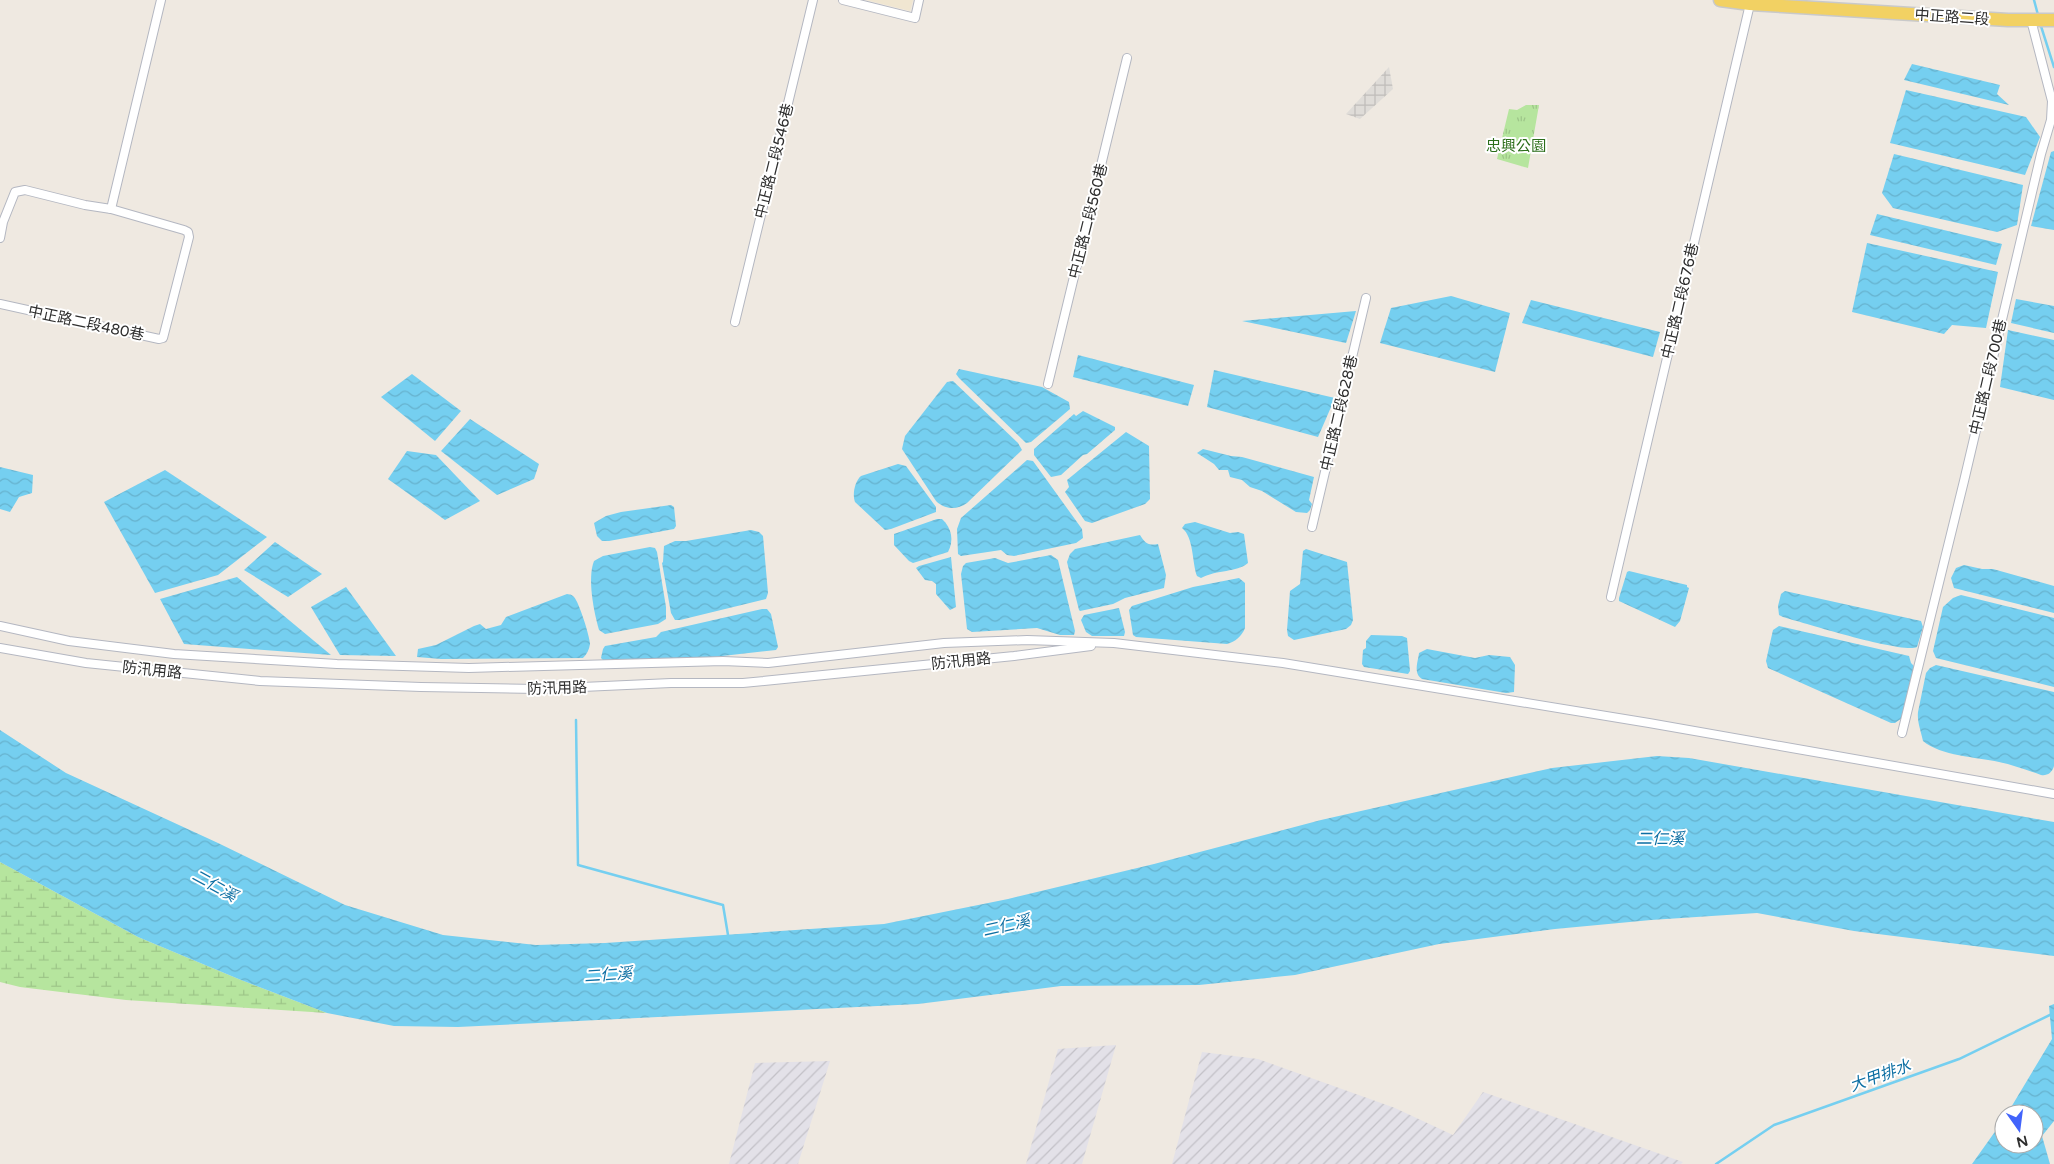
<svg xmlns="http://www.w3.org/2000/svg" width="2054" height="1164" font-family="'Varela Round','Noto Sans TC',sans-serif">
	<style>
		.industrial { fill: url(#industrial-furrows) }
		.education { fill: #f0e6d1 }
		.grass { fill: url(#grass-tufts) }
		.wetland { fill: url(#wetland-marsh) }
		.plaza { fill: url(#plaza-grid) }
		.water { fill: url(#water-waves) }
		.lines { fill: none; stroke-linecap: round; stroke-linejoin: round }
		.stream { stroke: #75cff0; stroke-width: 2.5 }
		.street-casing { stroke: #b4b7c1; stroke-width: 10 }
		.primary-casing { stroke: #c9c9c9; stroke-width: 15 }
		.street { stroke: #fff; stroke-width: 8 }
		.primary { stroke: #f2d163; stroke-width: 12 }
		.labels { text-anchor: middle; stroke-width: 4; stroke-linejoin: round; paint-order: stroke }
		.street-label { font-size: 15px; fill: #2e2e2e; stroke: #fff }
		.park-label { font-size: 15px; fill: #2c6e1b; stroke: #fff }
		.water-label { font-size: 16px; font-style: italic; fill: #0d6fa3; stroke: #fff }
	</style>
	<defs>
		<pattern id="industrial-furrows" width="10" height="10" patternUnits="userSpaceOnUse" patternTransform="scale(1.25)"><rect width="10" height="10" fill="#e3e1e8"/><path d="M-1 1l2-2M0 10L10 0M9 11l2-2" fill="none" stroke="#c3c1c7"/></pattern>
		<pattern id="grass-tufts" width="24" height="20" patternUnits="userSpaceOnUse" patternTransform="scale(1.25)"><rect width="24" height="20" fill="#b6e59e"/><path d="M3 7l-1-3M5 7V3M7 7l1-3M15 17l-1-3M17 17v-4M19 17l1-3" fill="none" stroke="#9dc588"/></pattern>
		<pattern id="wetland-marsh" width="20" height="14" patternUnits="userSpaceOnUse" patternTransform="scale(1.25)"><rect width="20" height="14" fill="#b6e59e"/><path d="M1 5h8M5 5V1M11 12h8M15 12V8" fill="none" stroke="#9dc588"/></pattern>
		<pattern id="plaza-grid" width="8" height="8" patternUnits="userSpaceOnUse" patternTransform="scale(1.25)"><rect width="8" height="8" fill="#dfdcd8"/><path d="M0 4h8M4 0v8" fill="none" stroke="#c0bdba"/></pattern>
		<pattern id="water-waves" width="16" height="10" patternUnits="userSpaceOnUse" patternTransform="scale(1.25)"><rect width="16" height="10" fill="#75cff0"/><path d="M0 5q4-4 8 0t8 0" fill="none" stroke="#66b2ce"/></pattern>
	</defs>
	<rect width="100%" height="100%" fill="#efe9e1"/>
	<g class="industrial">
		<polygon points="1116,1045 1082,1164 1026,1164 1058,1049"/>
		<polygon points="1202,1052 1258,1059 1395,1108 1453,1135 1483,1092 1683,1162 1681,1164 1172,1164"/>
		<polygon points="830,1061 798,1164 729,1164 755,1063"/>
	</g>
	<polygon class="education" points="866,0 913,0 910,11"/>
	<polygon class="grass" points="1526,105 1539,105 1528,168 1497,159 1509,109 1517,110"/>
	<polygon class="wetland" points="0,862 138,937 241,980 327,1013 126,1000 20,987 0,982"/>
	<polygon class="plaza" points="1389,67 1393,89 1360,119 1346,114"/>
	<g class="water">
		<polygon points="1912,64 2000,85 1997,94 2009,105 1904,80"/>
		<polygon points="1906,90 2026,117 2040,137 2025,175 1890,143"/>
		<polygon points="2054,151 2054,230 2031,226 2051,152"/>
		<polygon points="1894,154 2023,185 2017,225 1997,232 1893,208 1882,193"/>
		<polygon points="1877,214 2002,244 1996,265 1870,235"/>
		<polygon points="1867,243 1998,272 1986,328 1952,325 1944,334 1852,312"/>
		<polygon points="1451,296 1510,313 1495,372 1380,343 1391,308"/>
		<polygon points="2016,299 2054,306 2054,333 2011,323"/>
		<polygon points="1531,300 1660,332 1653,357 1522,323"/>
		<polygon points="1356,311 1346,343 1242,321"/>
		<polygon points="2008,330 2054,340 2054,400 2000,387"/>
		<polygon points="1078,355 1194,385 1188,406 1073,377"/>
		<polygon points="959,369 1042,387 1069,402 1070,409 1031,442 1026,443 959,378 956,374"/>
		<polygon points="1214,370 1335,398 1318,437 1207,407"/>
		<polygon points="412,374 461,411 435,441 381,397"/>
		<path d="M953,381L1018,443L1022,450L967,503C957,510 945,510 936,501L902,449L905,436L947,382Z"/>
		<polygon points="1083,411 1115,427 1115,430 1087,454 1083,455 1061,475 1051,477 1034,455 1034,449 1074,414 1076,416"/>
		<polygon points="470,419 539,464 534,479 497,495 441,451"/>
		<polygon points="1126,432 1149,446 1150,499 1145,504 1092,523 1085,521 1065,492 1069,487 1067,480"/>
		<polygon points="1203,449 1231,456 1242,457 1314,477 1309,500 1312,504 1310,510 1307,513 1296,512 1262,491 1250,487 1242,480 1230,477 1228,470 1219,470 1214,464 1197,453"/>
		<polygon points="407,451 436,455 480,501 445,520 388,479"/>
		<polygon points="1027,460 1033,461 1082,529 1083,538 1076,543 1014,556 1007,555 1001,550 961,556 958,554 957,529 961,518"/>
		<path d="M898,464L906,466L936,507V512L891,529L885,530L855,502C852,494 855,481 861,476Z"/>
		<polygon points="0,467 33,475 32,493 19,497 10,512 0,509"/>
		<polygon points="165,470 267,537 218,575 155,593 104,502"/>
		<polygon points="671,505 674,507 676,526 674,529 609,541 602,541 597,536 594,523 606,516 621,512"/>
		<path d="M937,519H942C952,528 954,541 948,552L913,563L909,561L894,545V534Z"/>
		<path d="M1195,522L1230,533L1238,532L1244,534L1248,563C1236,573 1218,569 1201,578L1197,576C1192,563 1194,537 1182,528L1185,524Z"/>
		<polygon points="751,530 759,532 763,536 768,593 766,599 680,620 675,620 671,613 662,563 663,562 664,546 675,541 686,541"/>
		<path d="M1140,535C1145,543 1148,546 1158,544L1166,575L1164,588L1125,598L1113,604L1080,611L1079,610L1067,562L1070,554L1075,549Z"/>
		<polygon points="275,542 322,574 288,597 244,570"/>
		<path d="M650,547L655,548L657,552L666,607V619L658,624L605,634L599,630C594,613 587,578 594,561L603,556Z"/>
		<polygon points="1306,549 1347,562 1353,620 1351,625 1346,629 1294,640 1288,636 1287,630 1290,591 1300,584 1303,551"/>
		<polygon points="1051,555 1058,560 1075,631 1074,635 1060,635 1037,628 972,632 967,629 961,574 963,566 966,563 995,558 1008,563"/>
		<polygon points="951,557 956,607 950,610 936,594 936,584 932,581 925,580 916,568 919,566"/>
		<polygon points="1964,565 1982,569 1993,569 2054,586 2054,613 1954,588 1951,578 1956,568"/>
		<polygon points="1629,571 1687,585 1687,587 1689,588 1680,621 1675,627 1619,601 1619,598 1627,572"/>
		<polygon points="237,577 331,655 184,644 160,599"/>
		<path d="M1239,578L1245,583V628C1242,636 1235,642 1227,644L1136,637L1133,635L1129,610L1132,606L1193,587Z"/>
		<polygon points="346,587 396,656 340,655 311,607"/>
		<path d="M1785,591L1921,621L1923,627L1917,647C1903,654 1804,623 1783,617L1779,615L1778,606L1781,594Z"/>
		<path d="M567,594C571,595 571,594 574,597C579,602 590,637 590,644C589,650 587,654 583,658L441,659L417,657L418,649L436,645L474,626L480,624L486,629L501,625L506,617Z"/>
		<polygon points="1961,595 2054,618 2054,687 1936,658 1933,651 1943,607 1953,598"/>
		<polygon points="1119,608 1125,632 1124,636 1092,636 1086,632 1081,620 1084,615"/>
		<polygon points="762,609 767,609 771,614 778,647 776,650 696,659 604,661 601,658 603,649 605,646 656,637 661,632"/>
		<polygon points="1779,626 1909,656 1911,663 1914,666 1902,718 1895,723 1891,723 1768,668 1766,661 1773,630"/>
		<polygon points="1371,635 1402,636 1407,638 1410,671 1408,674 1364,667 1362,664 1363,650 1366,648 1366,641"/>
		<path d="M1427,649L1475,658L1489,655L1510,657L1515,665L1514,692L1506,693L1422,679C1413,673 1418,662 1419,653Z"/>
		<path d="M1936,665L2054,692V766C2052,773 2047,776 2041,775C2027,770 2013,765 1999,762C1976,757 1941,756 1923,741C1921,731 1917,722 1918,712L1926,673L1930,668Z"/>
		<polygon points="0,730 66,773 218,843 345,905 443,935 536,945 605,943 884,924 1008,899 1154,864 1321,820 1552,768 1657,756 1689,758 2054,822 2054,956 1854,931 1757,913 1651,920 1555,929 1439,944 1295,975 1199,985 1061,986 918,1004 458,1027 394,1026 327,1013 241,980 138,937 0,862"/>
		<polygon points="2054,1004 2054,1121 2042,1136 2050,1164 1972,1164 2004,1119 2004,1144 2034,1144 2034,1114 2007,1114 2052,1039 2049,1006"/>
	</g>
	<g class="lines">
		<g class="stream">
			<polyline points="2034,0 2038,15"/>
			<polyline points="2040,23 2054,67"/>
			<polyline points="576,720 578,865 723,905 728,935"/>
			<polyline points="1716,1164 1774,1125 1959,1059 2054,1013"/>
		</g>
		<defs>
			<g id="street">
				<polyline points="843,0 915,18 919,0"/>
				<polyline points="111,209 161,0"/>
				<polyline points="0,238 3,222 15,192 25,190 85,205 111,209 184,230 188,232 189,237 163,338 159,339 0,304"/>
				<polyline points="735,322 813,0"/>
				<polyline points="1048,384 1127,58"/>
				<polyline points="1312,527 1366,298"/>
				<polyline points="1611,597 1750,4"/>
				<polyline points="0,626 69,641 174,654 337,664 469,668 723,661 768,663 944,643 1027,640 1114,643 1283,663 1649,723 2054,794"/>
				<polyline points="0,648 86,663 260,681 421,687 538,689 671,683 743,683 1014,656 1091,646"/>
				<polyline points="1902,733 1964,481 2041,154 2051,120 2052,101 2031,20"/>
			</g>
			<polyline id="primary" points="1720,0 1750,4 2008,20 2054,20"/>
		</defs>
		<use href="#street" class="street-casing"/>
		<use href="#primary" class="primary-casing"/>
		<use href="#street" class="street"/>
		<use href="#primary" class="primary"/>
	</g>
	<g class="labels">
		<g class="street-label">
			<text transform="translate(1952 17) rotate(4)" y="5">中正路二段</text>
			<text transform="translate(774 161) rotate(-76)" y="5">中正路二段546巷</text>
			<text transform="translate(1088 221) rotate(-76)" y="5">中正路二段560巷</text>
			<text transform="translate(1680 301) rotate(-77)" y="5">中正路二段676巷</text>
			<text transform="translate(86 323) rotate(12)" y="5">中正路二段480巷</text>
			<text transform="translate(1988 377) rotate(-77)" y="5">中正路二段700巷</text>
			<text transform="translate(1339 413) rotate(-77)" y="5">中正路二段628巷</text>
			<text transform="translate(961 661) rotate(-6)" y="5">防汛用路</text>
			<text transform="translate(152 670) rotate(6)" y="5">防汛用路</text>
			<text transform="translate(557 688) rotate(-2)" y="5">防汛用路</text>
		</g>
		<g class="park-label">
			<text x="1516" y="151">忠興公園</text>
		</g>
		<g class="water-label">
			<text x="1660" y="844">二仁溪</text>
			<text transform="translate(215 885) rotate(29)" y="6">二仁溪</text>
			<text transform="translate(1006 925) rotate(-13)" y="6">二仁溪</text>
			<text transform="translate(608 974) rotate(-4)" y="6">二仁溪</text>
			<text transform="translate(1880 1075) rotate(-20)" y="6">大甲排水</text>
		</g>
	</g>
	<g transform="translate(2019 1129) rotate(166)"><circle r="24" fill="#ffffff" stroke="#ababab"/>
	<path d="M0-4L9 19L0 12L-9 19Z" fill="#4264fb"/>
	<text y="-8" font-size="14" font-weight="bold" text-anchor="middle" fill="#2e2e2e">N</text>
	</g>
</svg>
